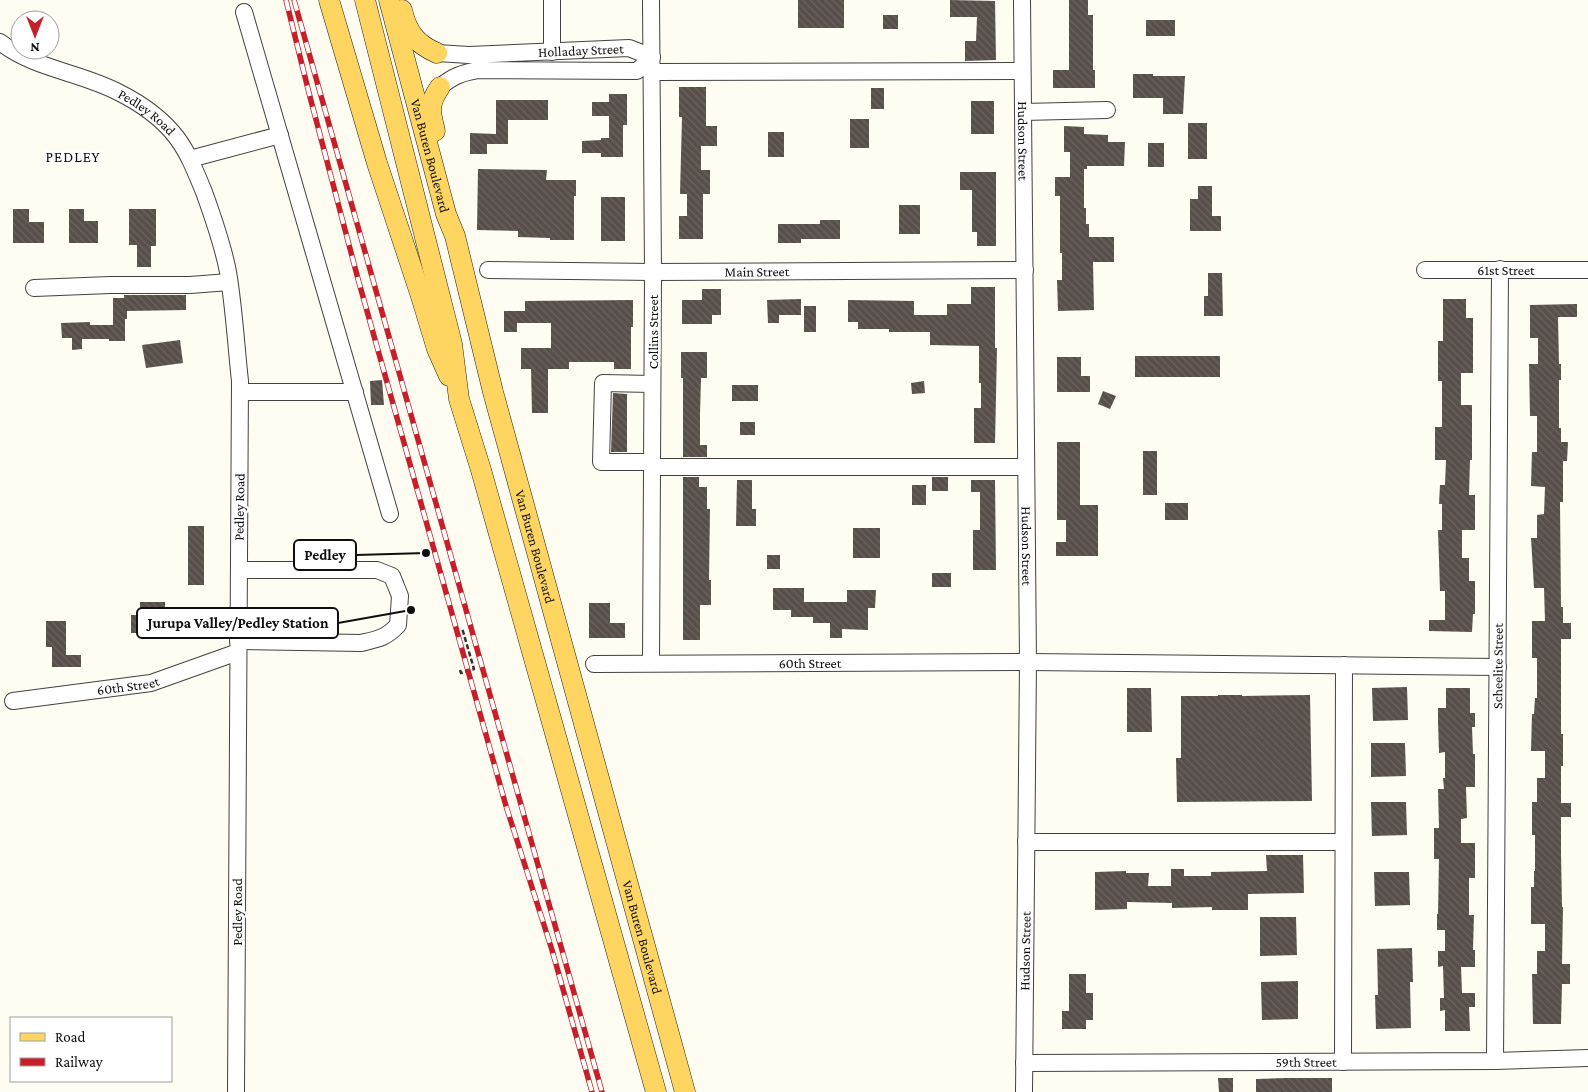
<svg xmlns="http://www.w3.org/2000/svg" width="1588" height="1092" font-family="'Crimson Pro',serif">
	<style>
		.building { fill: url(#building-back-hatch) }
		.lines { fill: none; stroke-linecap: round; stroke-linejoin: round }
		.minor-casing { stroke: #424242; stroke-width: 18 }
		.major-casing { stroke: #202020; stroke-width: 21 }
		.path { stroke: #313131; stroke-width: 2.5; stroke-dasharray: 5 2.5; stroke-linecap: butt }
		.minor { stroke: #fff; stroke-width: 16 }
		.major { stroke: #ffd561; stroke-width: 20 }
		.rail-casing { stroke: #c71f2a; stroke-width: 5.5 }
		.rail { stroke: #fff; stroke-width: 4; stroke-dasharray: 11; stroke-linecap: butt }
		.labels { text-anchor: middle; stroke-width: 5; stroke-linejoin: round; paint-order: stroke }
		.street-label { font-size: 14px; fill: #0f0f0f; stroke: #fff }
		.neighbourhood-label { font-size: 15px; letter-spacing: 1px; fill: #0f0f0f; stroke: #fff }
		.leader { fill: none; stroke: #0f0f0f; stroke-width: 2 }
		.callout-dot { fill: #0f0f0f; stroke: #fff; stroke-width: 2 }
		.callout { fill: #fff; stroke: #0f0f0f; stroke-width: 2 }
		.callout-label { font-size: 15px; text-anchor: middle; font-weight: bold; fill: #0f0f0f }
	</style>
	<defs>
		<pattern id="building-back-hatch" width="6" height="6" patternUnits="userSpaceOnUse" patternTransform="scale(1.25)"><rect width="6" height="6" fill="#584f4a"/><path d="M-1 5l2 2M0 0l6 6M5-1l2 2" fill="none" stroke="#6b6460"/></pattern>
	</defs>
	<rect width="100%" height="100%" fill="#fffcf1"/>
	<g class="building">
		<rect x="798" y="0" width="46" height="28"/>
		<polygon points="950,0 995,1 996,60 965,61 965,41 976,41 977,17 950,17"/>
		<polygon points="1069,0 1088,0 1088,15 1093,15 1093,70 1095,70 1095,88 1053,88 1053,70 1069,70"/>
		<rect x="883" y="15" width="15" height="14"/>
		<rect x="1146" y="20" width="29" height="16"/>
		<polygon points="1133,74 1153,74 1153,76 1185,76 1183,114 1163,114 1163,98 1133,98"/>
		<polygon points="679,87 706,87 706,126 717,126 717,146 701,146 701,170 710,170 710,194 703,194 703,239 679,239 679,216 687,216 687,194 680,194 682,117 679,117"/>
		<rect x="871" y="88" width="13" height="21"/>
		<polygon points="609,94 627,94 627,125 623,125 623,157 601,157 601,153 582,153 582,141 601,140 601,138 609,138 609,116 592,116 592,102 609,102"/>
		<polygon points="496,100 548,100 548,120 508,120 508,144 487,144 487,154 470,154 470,133 496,134"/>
		<rect x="971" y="101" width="23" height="33"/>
		<rect x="850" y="119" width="19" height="29"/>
		<rect x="1188" y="123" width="19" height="36"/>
		<polygon points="1064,126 1084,127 1084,134 1108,135 1108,142 1125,142 1124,166 1087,166 1087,169 1084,169 1084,208 1086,208 1086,224 1089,224 1089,237 1114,237 1114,262 1093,262 1094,310 1058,311 1057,280 1062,280 1062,253 1060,253 1060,196 1055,196 1055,177 1070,177 1070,152 1064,152"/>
		<rect x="768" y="132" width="16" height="25"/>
		<rect x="1148" y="143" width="16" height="24"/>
		<polygon points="478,169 547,170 546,180 576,180 576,196 574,196 574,240 550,240 550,238 518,237 518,231 477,230"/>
		<polygon points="960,172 996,172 996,246 977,246 977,232 972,232 972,190 960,190"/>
		<polygon points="1198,186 1212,186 1212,216 1221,216 1221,231 1190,231 1190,199 1198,199"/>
		<rect x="601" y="197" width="24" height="44"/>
		<rect x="899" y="205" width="21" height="29"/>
		<polygon points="13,209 29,209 29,222 44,222 44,243 13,243"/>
		<polygon points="69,209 84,209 84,221 98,221 98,243 69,243"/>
		<polygon points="129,209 156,209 156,246 151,246 151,267 137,267 137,245 129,245"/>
		<polygon points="820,220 840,220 840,239 801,239 801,243 778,243 778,224 820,224"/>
		<polygon points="1208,273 1222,273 1223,316 1204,316 1204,296 1208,296"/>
		<polygon points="971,287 995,287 995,348 997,348 995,443 974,443 974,408 981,408 981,383 979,383 979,346 930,345 930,332 889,332 889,329 858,329 858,322 848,322 848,300 914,301 914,315 947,315 947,304 971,304"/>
		<polygon points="702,289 721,289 721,315 712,315 712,324 682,324 682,300 702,300"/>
		<polygon points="124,295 186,295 186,310 127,311 127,319 125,319 125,341 109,341 109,339 82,339 82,349 72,350 72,338 62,338 61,323 90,322 90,325 113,325 113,298 124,298"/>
		<polygon points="801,299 801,315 779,315 779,323 768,323 767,300"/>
		<polygon points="1443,299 1466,299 1466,318 1473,318 1473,373 1461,373 1461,405 1472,405 1472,460 1470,460 1469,495 1475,495 1475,530 1462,530 1462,558 1469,558 1469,581 1475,581 1475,614 1473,614 1472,632 1429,631 1429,620 1445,620 1445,591 1440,591 1438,530 1442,530 1442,504 1439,504 1440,485 1445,485 1446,460 1435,460 1435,427 1442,427 1442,381 1438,381 1438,341 1443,341"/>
		<polygon points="633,300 633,327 631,327 631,369 614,369 614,362 569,362 569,369 548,369 548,413 532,413 531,369 521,369 521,348 551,348 551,323 517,323 517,332 504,332 504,311 525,311 525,301"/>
		<polygon points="1577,304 1577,317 1558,317 1559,364 1561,364 1561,380 1559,380 1559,428 1561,428 1561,442 1568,442 1567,461 1563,461 1563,502 1560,502 1561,607 1563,607 1563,623 1571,623 1571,639 1561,639 1561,734 1563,734 1563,766 1561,766 1561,803 1571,803 1571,817 1561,817 1561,852 1562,907 1563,907 1562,964 1570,964 1570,984 1562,984 1561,1024 1533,1024 1532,974 1537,974 1537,951 1545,951 1545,924 1531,924 1531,887 1534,887 1534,871 1535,871 1535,835 1532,835 1532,802 1537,802 1537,778 1545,778 1545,751 1531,751 1532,714 1534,714 1535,698 1537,698 1537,658 1532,658 1532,621 1545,621 1544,588 1534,588 1531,538 1537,538 1537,515 1544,514 1545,487 1531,486 1532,452 1537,452 1537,416 1530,416 1529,364 1538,364 1538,338 1530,338 1530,305"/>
		<rect x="804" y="306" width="12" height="26"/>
		<polygon points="180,340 183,363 146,368 142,345"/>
		<polygon points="681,352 707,352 707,378 701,378 700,414 700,445 707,445 707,457 683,457 683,378 681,378"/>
		<rect x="1135" y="356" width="85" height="21"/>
		<polygon points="1057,357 1081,357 1081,376 1090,376 1090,392 1057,392"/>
		<polygon points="382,380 384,405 371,405 370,381"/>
		<polygon points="924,381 925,393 912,394 911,383"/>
		<rect x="732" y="385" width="26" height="16"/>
		<polygon points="1103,391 1116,396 1110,409 1098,404"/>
		<polygon points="613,393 627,394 627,452 611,452"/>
		<rect x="740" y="422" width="15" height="13"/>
		<polygon points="1057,442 1080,442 1080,505 1098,505 1098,556 1056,556 1056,542 1066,542 1066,520 1057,520"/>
		<rect x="1143" y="451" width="14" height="44"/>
		<polygon points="683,477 699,477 699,487 707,487 707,509 710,509 709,580 711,580 711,605 700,605 700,640 683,640"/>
		<rect x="932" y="477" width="16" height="14"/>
		<polygon points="737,480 752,480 752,509 756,509 756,526 736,526"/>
		<polygon points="971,480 995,480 996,570 973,570 973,530 980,530 980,492 971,492"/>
		<rect x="912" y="485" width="14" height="20"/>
		<rect x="1165" y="503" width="23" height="17"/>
		<rect x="188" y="526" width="16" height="59"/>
		<rect x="853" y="528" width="27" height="30"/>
		<rect x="767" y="555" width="13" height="14"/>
		<rect x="932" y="573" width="19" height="14"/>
		<polygon points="773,588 804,588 804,602 847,602 847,590 876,590 875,608 868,608 868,630 842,629 842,638 830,638 830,623 813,623 813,617 791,617 791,610 773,610"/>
		<polygon points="140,602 165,602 165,609 190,609 190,633 131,633 131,615 140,615"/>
		<polygon points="589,603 610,603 610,623 625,623 625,638 589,638"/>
		<polygon points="46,621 66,621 66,655 81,655 81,667 52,667 52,647 46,647"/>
		<polygon points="1407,687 1408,720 1373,721 1372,688"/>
		<polygon points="1127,688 1151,688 1152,732 1127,732"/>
		<polygon points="1446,688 1470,688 1470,713 1475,713 1475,727 1472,727 1473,754 1475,754 1475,787 1466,787 1467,818 1461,819 1461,843 1475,843 1475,878 1469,878 1469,915 1474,915 1473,950 1475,950 1475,967 1461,967 1462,993 1475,993 1475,1007 1469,1007 1470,1031 1445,1031 1445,1010 1440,1011 1440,998 1444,998 1443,966 1438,967 1438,951 1445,951 1445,930 1437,930 1437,914 1438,914 1439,859 1434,859 1434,828 1439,828 1438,789 1444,789 1443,778 1445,778 1445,752 1439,753 1438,721 1438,708 1446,708"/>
		<polygon points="1218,695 1242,695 1242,696 1310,695 1312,801 1177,802 1176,758 1181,758 1181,696 1218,696"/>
		<polygon points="1371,743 1405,743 1406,776 1371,777"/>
		<polygon points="1371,802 1406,802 1407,835 1372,836"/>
		<polygon points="1266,855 1303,855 1304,893 1248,894 1248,910 1212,910 1212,907 1172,908 1172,903 1127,902 1127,909 1095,910 1095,872 1126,871 1126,873 1149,873 1148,886 1171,886 1171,869 1184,869 1184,876 1211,876 1211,872 1267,871"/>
		<polygon points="1374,872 1409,872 1410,905 1375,906"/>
		<polygon points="1260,917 1296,917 1297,955 1260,956"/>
		<polygon points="1412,948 1413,982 1410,982 1411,1028 1376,1029 1375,995 1378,995 1377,949"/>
		<polygon points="1069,974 1086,974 1086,993 1093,993 1093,1020 1086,1020 1086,1029 1062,1029 1062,1011 1069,1011"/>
		<polygon points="1298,981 1298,1019 1262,1020 1261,982"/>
		<polygon points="1218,1078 1233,1078 1233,1092 1219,1092"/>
		<polygon points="1286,1078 1332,1078 1332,1092 1256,1092 1256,1079"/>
	</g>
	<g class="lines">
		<defs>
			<g id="minor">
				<polyline points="552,0 552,52"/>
				<polyline points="651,0 653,272 651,663"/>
				<path id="s1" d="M1022,0L1028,662L1024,1092"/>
				<polyline points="244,12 390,514"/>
				<path id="s2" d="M0,42C34,69 80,72 118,92C140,103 162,118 177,138C189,154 196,173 204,192C213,217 223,245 228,272C234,307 236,345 240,381L236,1092"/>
				<path id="s3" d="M437,53L469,55L629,48L652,57L637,71L478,70C462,73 453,76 440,87"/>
				<polyline points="652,72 1022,71"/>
				<polyline points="1023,112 1107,110"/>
				<polyline points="190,159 280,135"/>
				<path id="s4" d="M488,270L653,272L1025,270"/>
				<path id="s5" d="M1425,270H1588"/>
				<polyline points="34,288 110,285 190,285 229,282"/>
				<polyline points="240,392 355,392"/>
				<polyline points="652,462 601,462 603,383 652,384"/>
				<polyline points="652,467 1026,467"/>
				<path d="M238,641L361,643C378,639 386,638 398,625L400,596L392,576L377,570H239"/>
				<path id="s6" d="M594,664L1028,662L1498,667"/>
				<path id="s7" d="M13,701L151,683L238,652"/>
				<polyline points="1026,842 1343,842"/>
				<path id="s8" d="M1495,1061L1500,269"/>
				<polyline points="1343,1062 1344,665"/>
				<path id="s9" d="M1024,1063L1495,1061L1588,1058"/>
			</g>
			<g id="major">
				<polyline points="329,0 377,163 421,296 437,349 449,376"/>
				<polyline points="365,0 452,344 459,399 481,470 656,1092"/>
				<path id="s10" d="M389,0L446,214L455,236L493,392L685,1092"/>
				<path d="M402,10C407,32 416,44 437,53"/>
				<path d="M435,131C430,112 428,104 440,87"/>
			</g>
		</defs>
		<use href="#minor" class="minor-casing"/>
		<use href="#major" class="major-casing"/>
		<polyline class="path" points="460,670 461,673 474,669 462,628"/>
		<use href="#minor" class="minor"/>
		<use href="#major" class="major"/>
		<defs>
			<g id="rail">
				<polyline points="286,0 309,93 358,279 506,806 552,950 592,1092"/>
				<polyline points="294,0 602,1092"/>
			</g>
		</defs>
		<use href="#rail" class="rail-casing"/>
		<use href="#rail" class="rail"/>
	</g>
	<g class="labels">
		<g class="street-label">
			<text dy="5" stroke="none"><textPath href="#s3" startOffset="144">Holladay Street</textPath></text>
			<text dy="5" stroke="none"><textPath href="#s2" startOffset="164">Pedley Road</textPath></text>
			<text dy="5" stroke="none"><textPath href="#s1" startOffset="141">Hudson Street</textPath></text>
			<text dy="5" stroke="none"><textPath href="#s10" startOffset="161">Van Buren Boulevard</textPath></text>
			<text dy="5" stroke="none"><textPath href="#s5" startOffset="81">61st Street</textPath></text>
			<text dy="5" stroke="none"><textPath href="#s4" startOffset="269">Main Street</textPath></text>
			<text transform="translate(653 332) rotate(-90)" y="5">Collins Street</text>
			<text transform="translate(239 507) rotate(-89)" y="5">Pedley Road</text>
			<text dy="5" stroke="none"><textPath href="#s10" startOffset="566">Van Buren Boulevard</textPath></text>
			<text dy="5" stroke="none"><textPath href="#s1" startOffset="546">Hudson Street</textPath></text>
			<text dy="5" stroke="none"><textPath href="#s6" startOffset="216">60th Street</textPath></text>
			<text dy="5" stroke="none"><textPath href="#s8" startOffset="395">Scheelite Street</textPath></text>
			<text dy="5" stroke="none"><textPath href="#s7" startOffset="116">60th Street</textPath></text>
			<text transform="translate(237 912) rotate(-90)" y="5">Pedley Road</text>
			<text dy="5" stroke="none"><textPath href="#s10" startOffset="971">Van Buren Boulevard</textPath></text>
			<text transform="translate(1025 951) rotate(-89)" y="5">Hudson Street</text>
			<text dy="5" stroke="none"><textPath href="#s9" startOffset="282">59th Street</textPath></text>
		</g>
		<g class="neighbourhood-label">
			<text x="73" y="162">PEDLEY</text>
		</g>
	</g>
	<path class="leader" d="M426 553L356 555M411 610L338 623"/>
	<g class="callout-dot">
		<circle cx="426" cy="553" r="5"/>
		<circle cx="411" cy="610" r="5"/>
	</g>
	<g class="callout">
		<rect x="294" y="540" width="62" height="30" rx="5"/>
		<rect x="137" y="608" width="201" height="30" rx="5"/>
	</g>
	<g class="callout-label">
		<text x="325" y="560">Pedley</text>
		<text x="238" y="628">Jurupa Valley/Pedley Station</text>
	</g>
	<rect x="10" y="1017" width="162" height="65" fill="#ffffff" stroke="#9f9f9f"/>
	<rect x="20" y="1033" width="25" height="8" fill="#ffd561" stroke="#9f9f9f"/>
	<text x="55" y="1042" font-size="15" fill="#0f0f0f">Road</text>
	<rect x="20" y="1058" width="25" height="8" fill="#c71f2a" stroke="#9f9f9f"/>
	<text x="55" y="1067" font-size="15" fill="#0f0f0f">Railway</text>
	<g transform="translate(35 35) rotate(180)"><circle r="24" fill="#ffffff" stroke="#9f9f9f"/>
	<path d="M0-4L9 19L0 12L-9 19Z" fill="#c71f2a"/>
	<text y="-8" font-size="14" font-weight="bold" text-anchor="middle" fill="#0f0f0f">N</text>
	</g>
</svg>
